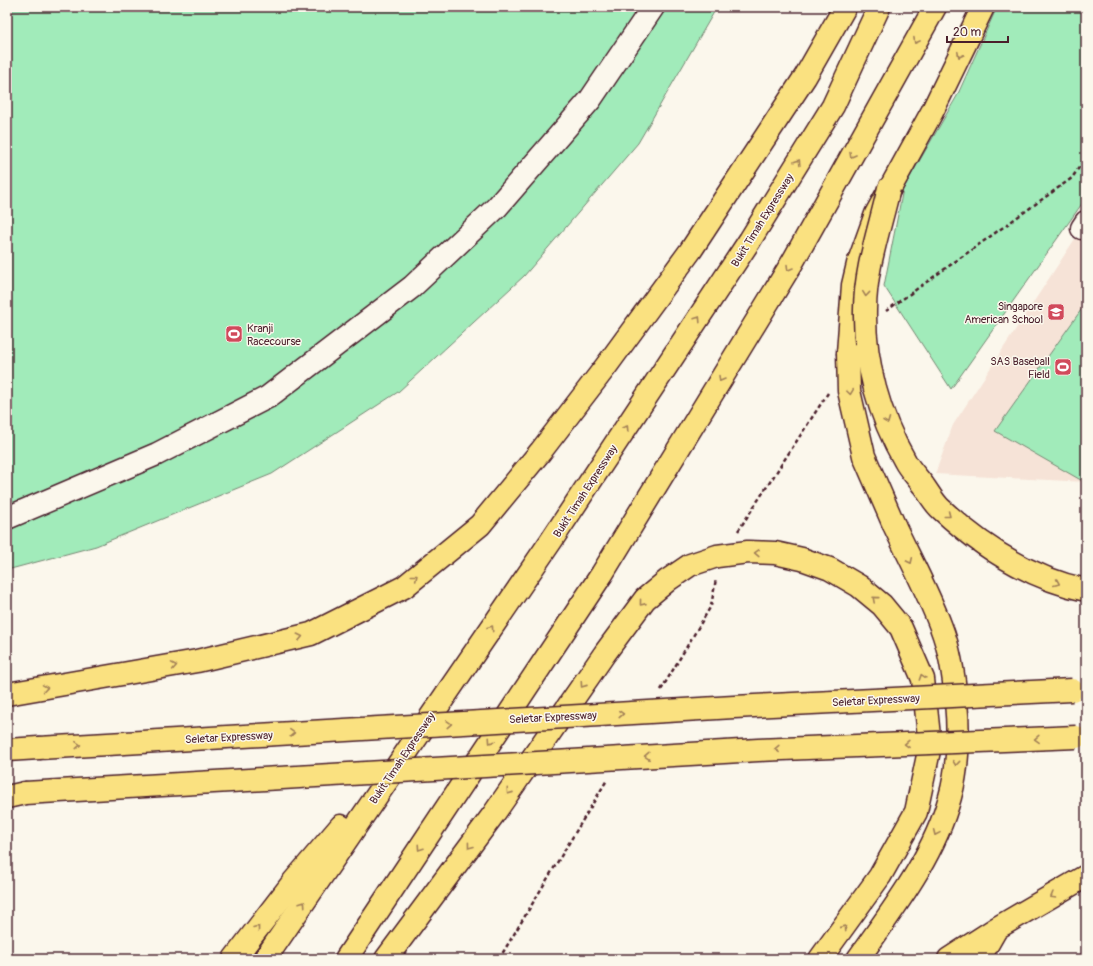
<svg xmlns="http://www.w3.org/2000/svg" width="1093" height="966" font-family="Pangolin,sans-serif">
	<style>
		.built { fill: #f6e3d7 }
		.green { fill: #a1ebba; stroke: #768572 }
		.lines { fill: none; stroke-linecap: round; stroke-linejoin: round }
		.minor-casing { stroke: #4a1f2b; stroke-width: 25 }
		.highway-casing { stroke: #4a1f2b; stroke-width: 25 }
		.path { stroke: #4a1f2b; stroke-width: 2.5; stroke-dasharray: 4 3; stroke-linecap: butt }
		.minor { stroke: #fbf7ec; stroke-width: 22 }
		.highway { stroke: #fae180; stroke-width: 22 }
		.highway-bridge-casing { stroke: #4a1f2b; stroke-width: 25; stroke-linecap: butt }
		.highway-bridge { stroke: #fae180; stroke-width: 22 }
		.oneway { stroke: #a28056 }
		.labels { text-anchor: middle; stroke-width: 3; stroke-linejoin: round; paint-order: stroke }
		.street-label { font-size: 11px; fill: #4a1f2b; stroke: #fbf7ec }
		.poi-label { font-size: 11px; fill: #4a1f2b; stroke: #fbf7ec; text-anchor: end }
	</style>
	<rect width="100%" height="100%" fill="#fbf7ec"/>
	<filter id="ink" filterUnits="userSpaceOnUse"><feTurbulence type="fractalNoise" baseFrequency=".025" numOctaves="2"/><feDisplacementMap in="SourceGraphic" scale="8" xChannelSelector="R" yChannelSelector="G"/><feConvolveMatrix kernelMatrix="1 2 1 2 8 2 1 2 1" color-interpolation-filters="sRGB"/></filter>
	<g filter="url(#ink)">
		<polygon class="built" points="1086,222 1086,482 935,474 953,425"/>
		<g class="green">
			<polygon points="7,7 717,7 638,143 524,276 398,392 272,474 96,546 7,570"/>
			<polygon points="997,7 1086,7 1086,198 951,389 884,286 903,189 957,96"/>
			<polygon points="1086,303 1086,483 995,431"/>
		</g>
		<g class="lines">
			<defs>
				<g id="minor">
					<polyline points="1082,228 1086,222"/>
					<polyline points="7,518 157,454 268,397 412,287 497,207 590,100 653,7"/>
				</g>
				<g id="highway">
					<polyline points="848,353 853,285 858,264 876,214 932,112 983,7"/>
					<path d="M923,485C929,493 934,503 941,509C982,547 1032,579 1086,590"/>
					<polyline points="7,694 197,661 311,634 404,587 480,525 541,451 607,365 691,250 805,77 845,7"/>
					<polyline points="7,750 39,748"/>
					<polyline points="7,797 25,793"/>
					<polyline points="234,959 294,881 341,826"/>
					<polyline points="265,959 551,541 750,240 833,106 879,7"/>
					<polyline points="346,959 602,574 792,263 935,7"/>
					<polyline points="386,959 493,815 605,653 645,599 668,580 690,565 717,556 748,552 775,553 802,559 830,569 859,586 882,605 901,628 923,679 930,746 916,812 880,876 820,959"/>
					<path d="M858,959C893,909 934,857 950,797C959,766 959,733 956,701C954,676 950,650 941,627C928,592 910,559 894,525"/>
					<polyline points="949,959 997,928 1086,876"/>
					<polyline points="979,959 995,931"/>
				</g>
			</defs>
			<use href="#minor" class="minor-casing"/>
			<use href="#highway" class="highway-casing"/>
			<g class="path">
				<polyline points="886,311 1072,178 1086,157"/>
				<polyline points="738,531 828,393"/>
				<polyline points="661,690 711,606 716,579"/>
				<polyline points="499,959 607,780"/>
			</g>
			<use href="#minor" class="minor"/>
			<use href="#highway" class="highway"/>
			<defs>
				<g id="highway-bridge">
					<path d="M889,188C880,228 865,269 865,310C864,362 879,416 905,461C909,469 917,477 923,485"/>
					<polyline points="848,353 849,391 864,456 894,525"/>
					<polyline points="39,748 734,707 1072,690"/>
					<polyline points="25,793 758,750 1076,737"/>
				</g>
			</defs>
			<use href="#highway-bridge" class="highway-bridge-casing"/>
			<use href="#highway-bridge" class="highway-bridge"/>
		</g>
		<defs><path id="oneway-chevron" d="M-2-3.5L2.5 0L-2 3.5" fill="none" stroke-width="1.6" stroke-linecap="round" stroke-linejoin="round"/></defs>
		<g class="oneway">
			<use href="#oneway-chevron" transform="translate(916 41) rotate(119)"/>
			<use href="#oneway-chevron" transform="translate(960 55) rotate(116)"/>
			<use href="#oneway-chevron" transform="translate(852 155) rotate(119)"/>
			<use href="#oneway-chevron" transform="translate(798 162) rotate(-58)"/>
			<use href="#oneway-chevron" transform="translate(789 268) rotate(121)"/>
			<use href="#oneway-chevron" transform="translate(866 294) rotate(96)"/>
			<use href="#oneway-chevron" transform="translate(698 319) rotate(-57)"/>
			<use href="#oneway-chevron" transform="translate(721 379) rotate(121)"/>
			<use href="#oneway-chevron" transform="translate(850 392) rotate(82)"/>
			<use href="#oneway-chevron" transform="translate(887 421) rotate(68)"/>
			<use href="#oneway-chevron" transform="translate(626 428) rotate(-57)"/>
			<use href="#oneway-chevron" transform="translate(948 515) rotate(38)"/>
			<use href="#oneway-chevron" transform="translate(757 553) rotate(-178)"/>
			<use href="#oneway-chevron" transform="translate(910 561) rotate(65)"/>
			<use href="#oneway-chevron" transform="translate(415 577) rotate(-39)"/>
			<use href="#oneway-chevron" transform="translate(1057 583) rotate(23)"/>
			<use href="#oneway-chevron" transform="translate(875 599) rotate(-139)"/>
			<use href="#oneway-chevron" transform="translate(642 603) rotate(129)"/>
			<use href="#oneway-chevron" transform="translate(491 628) rotate(-55)"/>
			<use href="#oneway-chevron" transform="translate(300 637) rotate(-13)"/>
			<use href="#oneway-chevron" transform="translate(174 666) rotate(-10)"/>
			<use href="#oneway-chevron" transform="translate(922 677) rotate(-108)"/>
			<use href="#oneway-chevron" transform="translate(583 685) rotate(125)"/>
			<use href="#oneway-chevron" transform="translate(45 688) rotate(-9)"/>
			<use href="#oneway-chevron" transform="translate(621 714) rotate(-3)"/>
			<use href="#oneway-chevron" transform="translate(449 724) rotate(-3)"/>
			<use href="#oneway-chevron" transform="translate(292 733) rotate(-3)"/>
			<use href="#oneway-chevron" transform="translate(1037 739) rotate(178)"/>
			<use href="#oneway-chevron" transform="translate(491 741) rotate(124)"/>
			<use href="#oneway-chevron" transform="translate(907 744) rotate(178)"/>
			<use href="#oneway-chevron" transform="translate(78 745) rotate(-3)"/>
			<use href="#oneway-chevron" transform="translate(777 749) rotate(178)"/>
			<use href="#oneway-chevron" transform="translate(647 756) rotate(177)"/>
			<use href="#oneway-chevron" transform="translate(956 763) rotate(96)"/>
			<use href="#oneway-chevron" transform="translate(509 792) rotate(125)"/>
			<use href="#oneway-chevron" transform="translate(936 833) rotate(114)"/>
			<use href="#oneway-chevron" transform="translate(470 846) rotate(127)"/>
			<use href="#oneway-chevron" transform="translate(420 848) rotate(124)"/>
			<use href="#oneway-chevron" transform="translate(1053 896) rotate(150)"/>
			<use href="#oneway-chevron" transform="translate(303 904) rotate(-56)"/>
			<use href="#oneway-chevron" transform="translate(257 928) rotate(-52)"/>
			<use href="#oneway-chevron" transform="translate(844 928) rotate(-55)"/>
		</g>
	</g>
	<defs>
		<symbol id="school-square" viewBox="-11 -11 22 22"><rect x="-9" y="-9" width="18" height="18" rx="4" fill="#d1495b" stroke="#fbf7ec"/><path d="M0-5L7-2L0 1L-7-2ZM-4 1L0 2.5L4 1V4Q0 6-4 4Z" fill="#fff"/></symbol>
		<symbol id="stadium-square" viewBox="-11 -11 22 22"><rect x="-9" y="-9" width="18" height="18" rx="4" fill="#d1495b" stroke="#fbf7ec"/><path d="M0-5a6.5 5 0 1 0 0 10a6.5 5 0 1 0 0-10ZM-3.5-1.8h7v3.6h-7Z" fill="#fff"/></symbol>
	</defs>
	<g fill-rule="evenodd">
		<use href="#school-square" x="1046" y="302" width="20" height="20"/>
		<use href="#stadium-square" x="224" y="324" width="20" height="20"/>
		<use href="#stadium-square" x="1053" y="357" width="20" height="20"/>
	</g>
	<g class="labels">
		<g class="street-label">
			<text transform="translate(762 220) rotate(-58)" y="4">Bukit Timah Expressway</text>
			<text transform="translate(585 491) rotate(-57)" y="4">Bukit Timah Expressway</text>
			<text transform="translate(876 700) rotate(-3)" y="4">Seletar Expressway</text>
			<text transform="translate(553 717) rotate(-3)" y="4">Seletar Expressway</text>
			<text transform="translate(229 737) rotate(-3)" y="4">Seletar Expressway</text>
			<text transform="translate(402 758) rotate(-56)" y="4">Bukit Timah Expressway</text>
		</g>
		<g class="poi-label">
			<text x="1043" y="310">Singapore<tspan x="1043" dy="13">American School</tspan></text>
			<text x="247" y="332" text-anchor="start">Kranji<tspan x="247" dy="13">Racecourse</tspan></text>
			<text x="1050" y="365">SAS Baseball<tspan x="1050" dy="13">Field</tspan></text>
		</g>
	</g>
	<rect width="1093" height="966" fill="none" stroke="#fbf7ec" stroke-width="24"/>
	<rect x="12" y="12" width="1069" height="942" fill="none" stroke="#4a1f2b" stroke-width="1.5" filter="url(#ink)"/>
	<path d="M947 36v6h61v-6" fill="none" stroke="#4a1f2b" stroke-width="2"/>
	<text x="953" y="36" font-size="12" fill="#4a1f2b" stroke="#fbf7ec" stroke-width="3" paint-order="stroke">20 m</text>
</svg>
